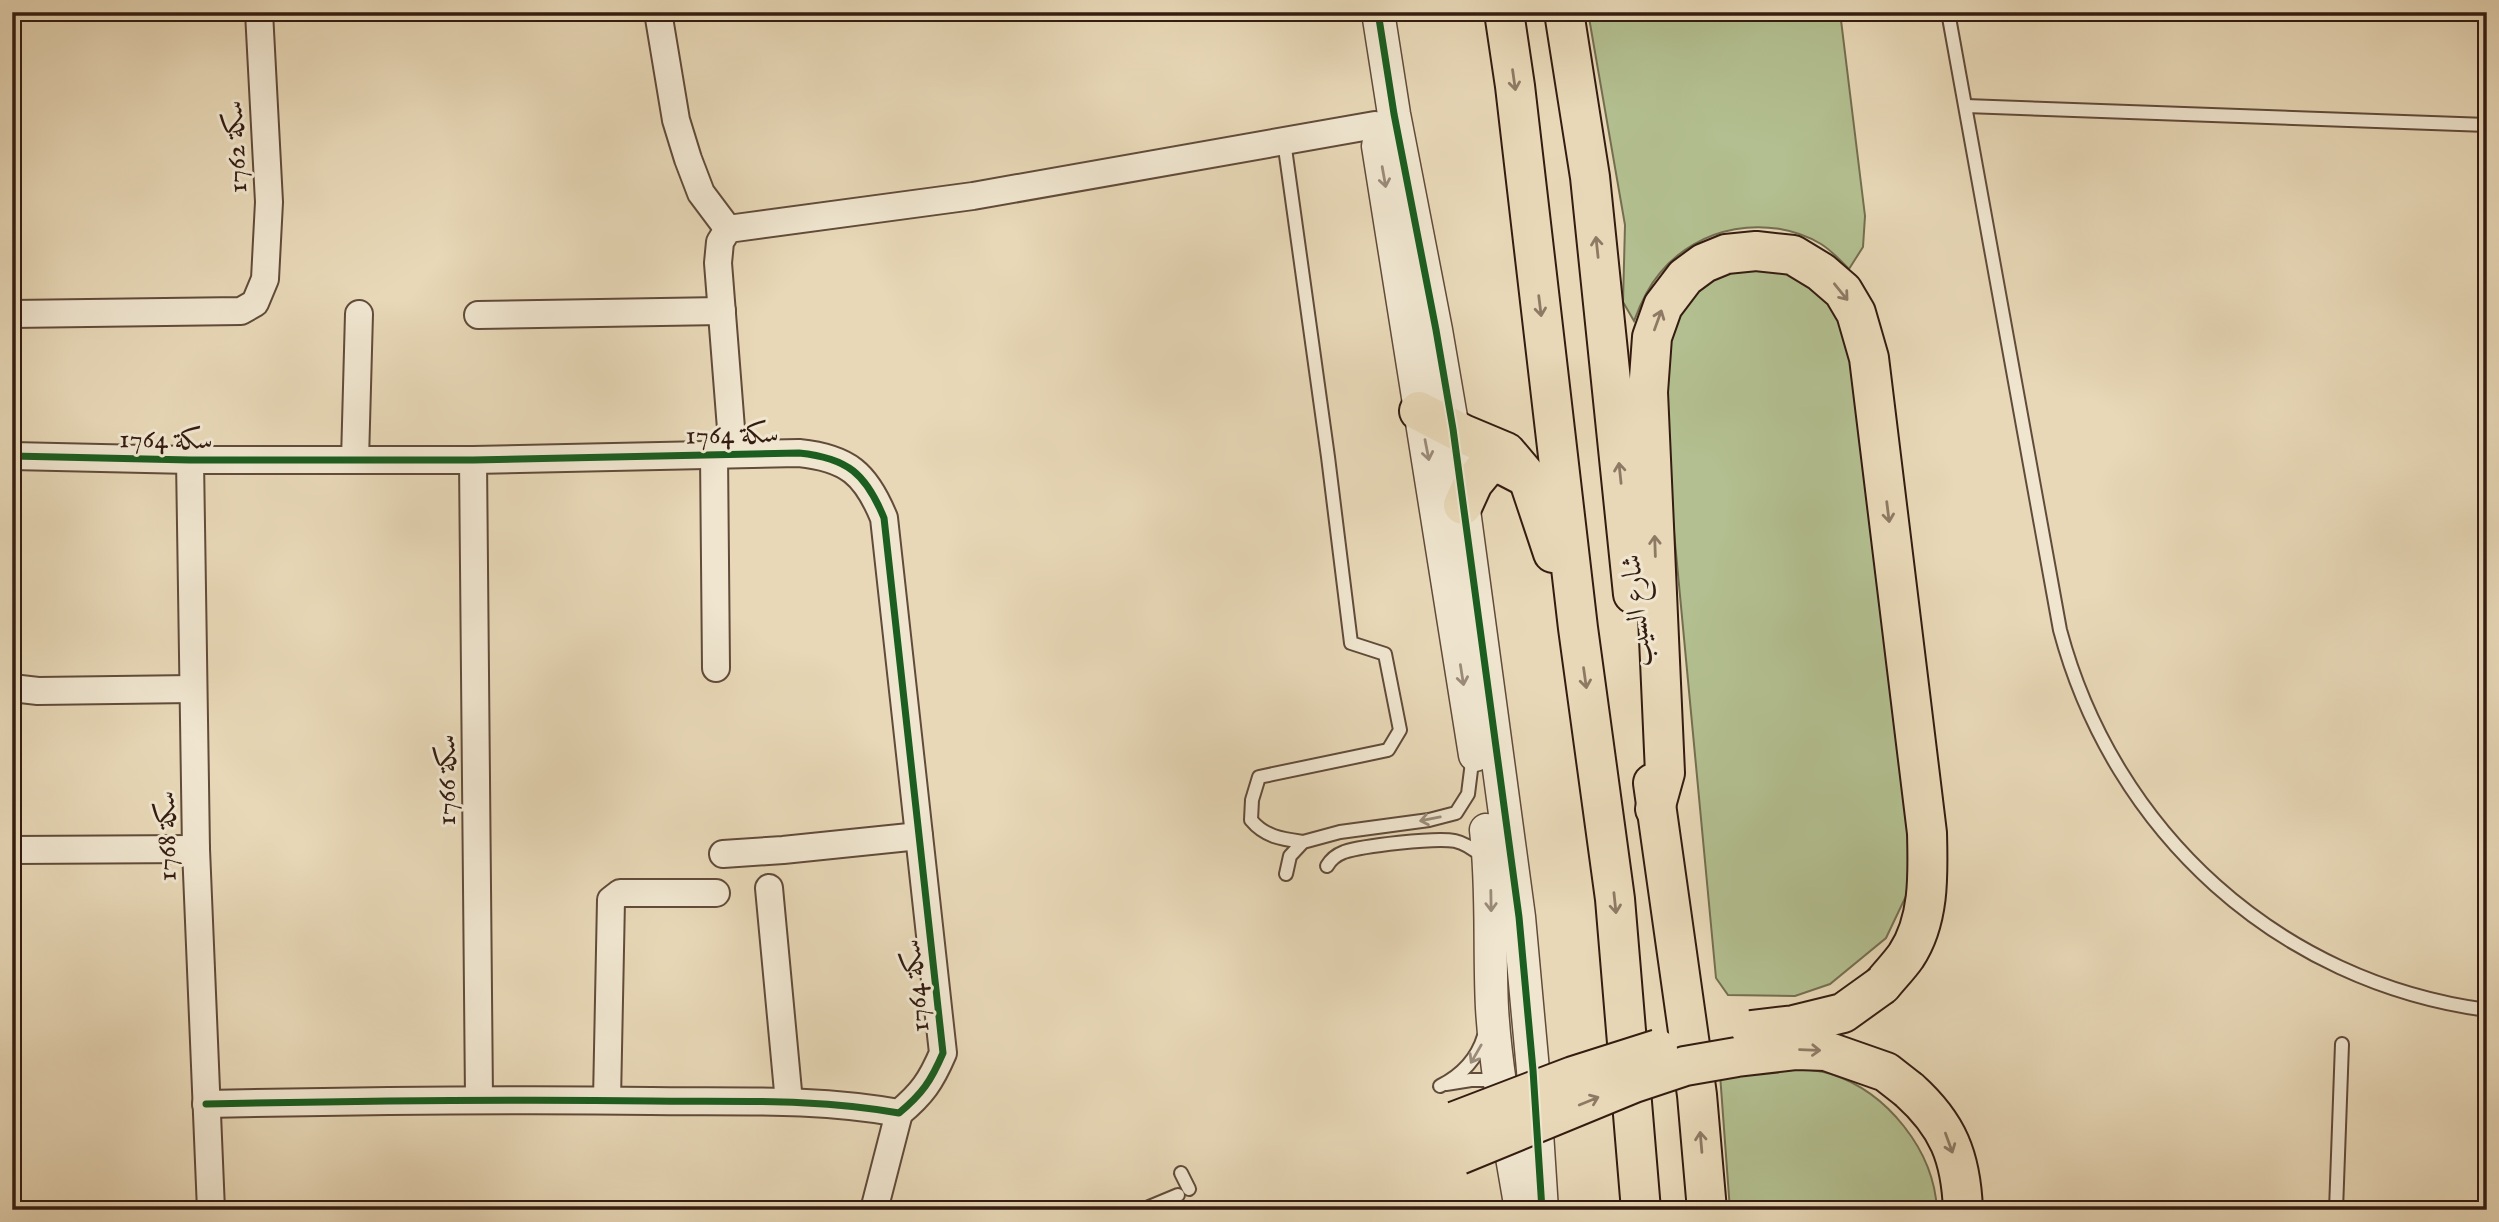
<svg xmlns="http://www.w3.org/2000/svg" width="2499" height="1222" font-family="'IM FELL English',Amiri,serif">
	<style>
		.green { fill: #b3bf90; stroke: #746e50; stroke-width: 2 }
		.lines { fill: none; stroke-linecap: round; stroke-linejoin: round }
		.service-casing { stroke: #614b3a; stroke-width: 16 }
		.minor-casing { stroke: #614b3a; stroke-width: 30 }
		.tertiary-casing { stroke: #614b3a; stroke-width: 35 }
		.trunk-casing { stroke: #341c11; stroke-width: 42 }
		.service { stroke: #f0e6d0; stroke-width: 12 }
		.minor { stroke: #f0e6d0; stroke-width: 26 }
		.tertiary { stroke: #f0e6d0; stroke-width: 32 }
		.trunk { stroke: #e8d8b7; stroke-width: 38 }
		.trunk-bridge-casing { stroke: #341c11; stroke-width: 42; stroke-linecap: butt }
		.trunk-bridge { stroke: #e8d8b7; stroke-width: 38 }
		.cycleway-casing { stroke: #f0e6d0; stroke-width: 11 }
		.cycleway { stroke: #1b5e20; stroke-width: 7 }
		.oneway { stroke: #8e7a64 }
		.oneway2 { stroke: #9b8b7a }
		.labels { text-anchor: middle; stroke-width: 6; stroke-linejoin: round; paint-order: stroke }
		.street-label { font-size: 28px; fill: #341c11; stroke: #f0e6d0 }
	</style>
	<rect width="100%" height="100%" fill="#e8d8b7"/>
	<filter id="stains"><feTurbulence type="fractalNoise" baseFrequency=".00286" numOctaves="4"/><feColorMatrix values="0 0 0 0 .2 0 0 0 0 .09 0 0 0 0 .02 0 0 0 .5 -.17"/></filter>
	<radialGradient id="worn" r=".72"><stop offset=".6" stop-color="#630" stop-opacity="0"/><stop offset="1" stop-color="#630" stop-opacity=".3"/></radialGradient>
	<g class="green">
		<path d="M1588,12H1840L1865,216L1863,247L1849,269C1841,261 1831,250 1821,244C1768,213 1698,226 1660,273C1649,286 1640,305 1634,321L1623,302L1625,225Z"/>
		<polygon points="1728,267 1790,271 1831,305 1844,328 1856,362 1913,821 1907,894 1886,938 1830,984 1795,996 1728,995 1716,978 1663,415 1668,334 1686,300"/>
		<path d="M1772,1067C1791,1069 1812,1068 1831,1074C1887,1092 1934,1150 1937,1210H1730L1720,1074Z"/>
	</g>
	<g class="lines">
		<defs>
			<g id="service">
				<path d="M1948,12L2060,630C2114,832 2278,982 2487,1010"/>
				<polyline points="1966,106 2487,125"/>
				<path d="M1284,141L1328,457L1351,643L1385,654L1400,730L1388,750L1259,777L1252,800L1251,820C1265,837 1282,839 1303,842"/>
				<path d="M1327,866C1331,859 1336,855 1344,852C1362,846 1436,837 1455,841C1465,843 1476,851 1483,857"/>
				<polyline points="1286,874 1290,856 1303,842 1340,832 1429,820 1456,813 1468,794 1473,754"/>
				<polyline points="1446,1084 1471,1080 1498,1080"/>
				<path d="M1440,1086C1462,1075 1477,1059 1484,1036"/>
				<polyline points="1181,1173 1189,1189"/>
				<polyline points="1142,1210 1178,1195"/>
				<polyline points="2336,1210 2342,1044"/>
			</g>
			<g id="minor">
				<polyline points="658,12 676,120 688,159 701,193 728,229"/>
				<polyline points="12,314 241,311 255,303 265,279 269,202 259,12"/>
				<polyline points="478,315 722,311"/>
				<polyline points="733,454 718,263 720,242 728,229 973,196 1375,125"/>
				<polyline points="714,455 716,668"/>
				<path d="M12,456L190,460H473L799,453C848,458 866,474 884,518L943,1053C931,1081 922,1094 899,1113C817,1098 734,1102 651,1101C502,1099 355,1101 206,1104"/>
				<polyline points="190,460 196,849 211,1210"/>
				<polyline points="355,460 359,314"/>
				<polyline points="473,460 479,1099"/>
				<polyline points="12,688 38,691 193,689"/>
				<polyline points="12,850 196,849"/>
				<polyline points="723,854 783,850 919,836"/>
				<polyline points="769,888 789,1102"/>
				<polyline points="607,1100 611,900 620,893 716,893"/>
				<polyline points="874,1210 899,1113"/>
			</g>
			<g id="tertiary">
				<polyline points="1378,12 1394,114 1436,330 1453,429 1519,917 1533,1070 1542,1210"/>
				<polyline points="1378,146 1475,755"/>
				<path d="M1486,830C1493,889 1489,948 1492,1008C1496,1075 1510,1143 1521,1210"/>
			</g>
			<g id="trunk">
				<polyline points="1504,12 1515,86 1578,628 1615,899 1641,1210"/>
				<polyline points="1564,12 1590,177 1633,594"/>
				<polyline points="1419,411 1463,434 1506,452 1528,478 1553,553"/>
				<polyline points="1463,505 1473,483 1487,466 1501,464 1528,478"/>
				<polyline points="1653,783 1697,1095 1707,1210"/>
				<path d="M1655,809L1665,773L1648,392L1652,337L1663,306L1685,277L1704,263L1726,254L1756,251L1793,255L1821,272L1843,291L1856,313L1869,358L1927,833C1928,873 1930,920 1906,956C1899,966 1890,975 1882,985"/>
				<path d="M1909,1090C1948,1125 1961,1157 1963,1210"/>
			</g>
		</defs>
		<use href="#service" class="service-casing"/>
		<use href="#minor" class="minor-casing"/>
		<use href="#tertiary" class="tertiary-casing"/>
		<use href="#trunk" class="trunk-casing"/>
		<use href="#service" class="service"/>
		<use href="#minor" class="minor"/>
		<use href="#tertiary" class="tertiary"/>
		<use href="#trunk" class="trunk"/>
		<defs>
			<g id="trunk-bridge">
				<polyline points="1751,1030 1794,1025 1843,1013 1882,985"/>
				<polyline points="1455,1121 1573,1076 1658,1049"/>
				<polyline points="1459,1155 1634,1083 1685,1066 1737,1057 1797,1050 1826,1051 1886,1072 1909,1090"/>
			</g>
		</defs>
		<use href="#trunk-bridge" class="trunk-bridge-casing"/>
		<use href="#trunk-bridge" class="trunk-bridge"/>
		<defs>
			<g id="cycleway">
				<polyline points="1378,12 1394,114 1436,330 1453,429 1519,917 1533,1070 1542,1210"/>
				<path d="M12,456L190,460H473L799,453C848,458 866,474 884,518L943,1053C931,1081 922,1094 899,1113C817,1098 734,1102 651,1101C502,1099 355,1101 206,1104"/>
			</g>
		</defs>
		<use href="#cycleway" class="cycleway-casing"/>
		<use href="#cycleway" class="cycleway"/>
	</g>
	<defs><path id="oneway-shaft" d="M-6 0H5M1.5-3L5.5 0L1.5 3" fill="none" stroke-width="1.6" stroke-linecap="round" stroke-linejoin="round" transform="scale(1.75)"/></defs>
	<g class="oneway">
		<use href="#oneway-shaft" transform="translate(1514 80) rotate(82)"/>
		<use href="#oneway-shaft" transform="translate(1597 247) rotate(-96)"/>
		<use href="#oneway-shaft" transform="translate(1841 292) rotate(51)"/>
		<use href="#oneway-shaft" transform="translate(1540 306) rotate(83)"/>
		<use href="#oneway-shaft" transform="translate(1658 320) rotate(-70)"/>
		<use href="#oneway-shaft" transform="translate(1620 473) rotate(-96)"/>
		<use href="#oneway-shaft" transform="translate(1888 512) rotate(83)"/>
		<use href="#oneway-shaft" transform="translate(1655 546) rotate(-92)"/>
		<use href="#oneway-shaft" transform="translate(1585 678) rotate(82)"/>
		<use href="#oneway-shaft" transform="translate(1615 903) rotate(84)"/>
		<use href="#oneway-shaft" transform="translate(1810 1050) rotate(2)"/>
		<use href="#oneway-shaft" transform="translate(1589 1101) rotate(-22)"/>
		<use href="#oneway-shaft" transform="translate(1701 1142) rotate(-95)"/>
		<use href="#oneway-shaft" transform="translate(1949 1143) rotate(70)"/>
	</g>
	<g class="oneway2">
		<use href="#oneway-shaft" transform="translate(1384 177) rotate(80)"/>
		<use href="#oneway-shaft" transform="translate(1427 450) rotate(79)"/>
		<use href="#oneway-shaft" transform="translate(1462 675) rotate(81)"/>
		<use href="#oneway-shaft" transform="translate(1430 819) rotate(169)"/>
		<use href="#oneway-shaft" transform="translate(1491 901) rotate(89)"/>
		<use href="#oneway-shaft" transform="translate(1476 1054) rotate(120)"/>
	</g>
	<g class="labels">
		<g class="street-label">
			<text transform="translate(234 147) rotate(-93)" y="10">سكة 1762</text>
			<text transform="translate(732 433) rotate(-1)" y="10">سكة 1764</text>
			<text transform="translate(166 438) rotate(1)" y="10">سكة 1764</text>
			<text transform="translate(1635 611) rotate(-96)" y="10">شارع السيب</text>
			<text transform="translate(445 780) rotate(-90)" y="10">سكة 1766</text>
			<text transform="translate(165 836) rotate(-91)" y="10">سكة 1768</text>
			<text transform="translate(914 986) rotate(-96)" y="10">سكة 1764</text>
		</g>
	</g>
	<rect width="2499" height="1222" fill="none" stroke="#e8d8b7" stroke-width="42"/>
	<rect x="14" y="14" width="2471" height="1194" fill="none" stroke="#341c11" stroke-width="3.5"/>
	<rect x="21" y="21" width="2457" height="1180" fill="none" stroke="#341c11" stroke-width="2"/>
	<rect width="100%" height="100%" filter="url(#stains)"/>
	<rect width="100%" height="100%" fill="url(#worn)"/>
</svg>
